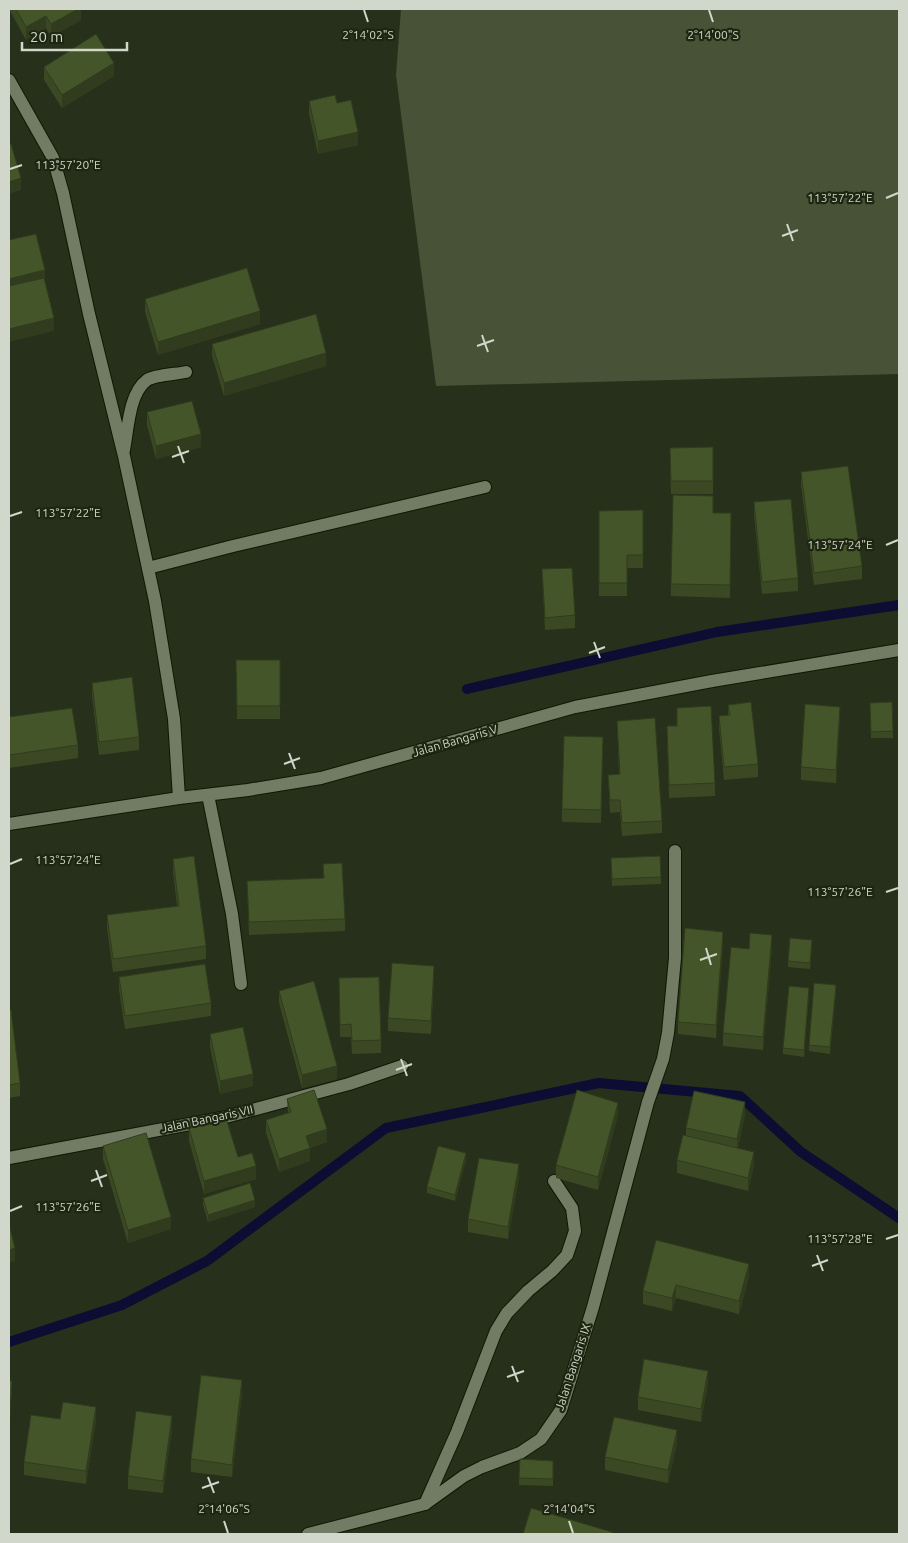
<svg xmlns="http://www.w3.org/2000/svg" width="908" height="1543" font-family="Ubuntu,sans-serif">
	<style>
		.green { fill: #475236 }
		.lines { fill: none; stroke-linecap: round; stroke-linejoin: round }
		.stream { stroke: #0b0e32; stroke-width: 10 }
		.minor-casing { stroke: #101704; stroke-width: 14 }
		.minor { stroke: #727c64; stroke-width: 12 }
		.wall { fill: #3a4923 }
		.shaded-wall { fill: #303c1d }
		.building { fill: #445529; stroke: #303c1d }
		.ticks { fill: none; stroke: #d1d7ca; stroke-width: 2 }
		.labels { text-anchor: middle; stroke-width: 4.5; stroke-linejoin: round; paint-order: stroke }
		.street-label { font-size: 12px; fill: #d1d7ca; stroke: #1e2611 }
		.ticks-label { font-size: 12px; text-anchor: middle; fill: #d1d7ca; stroke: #1e2611; stroke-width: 4.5; stroke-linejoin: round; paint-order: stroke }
	</style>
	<rect width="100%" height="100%" fill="#27301a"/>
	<polygon class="green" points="401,9 899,9 899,374 436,386 396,75"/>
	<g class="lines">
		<g class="stream">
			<polyline points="467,689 717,632 899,605"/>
			<polyline points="9,1342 122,1305 207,1261 386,1128 599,1083 740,1096 801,1152 899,1218"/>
		</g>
		<defs>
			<g id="minor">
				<polyline points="9,80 53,158 63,193 89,314 124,456 155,601 174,719 179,798"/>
				<path d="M124,450C128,429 129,393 147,380C154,375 177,374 186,372"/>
				<polyline points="148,568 233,546 485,487"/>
				<polyline points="208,795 232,914 241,984"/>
				<polyline points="9,824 179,798 248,790 321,778 575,707 712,681 899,650"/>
				<polyline points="9,1158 222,1118 349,1084 402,1066"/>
				<polyline points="425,1504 457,1432 496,1331 507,1313 528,1291 552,1271 567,1255 575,1231 572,1208 554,1181"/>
				<polyline points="308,1534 425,1504 464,1476 482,1467 520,1453 541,1439 561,1410 593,1307 648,1102 663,1059 668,1033 675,958 675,851"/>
			</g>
		</defs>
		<use href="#minor" class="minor-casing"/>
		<use href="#minor" class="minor"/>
	</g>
	<g class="wall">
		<polygon points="9,9 81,9 81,20 51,37 46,28 26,40"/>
		<polygon points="44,67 114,76 62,108 44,80"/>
		<polygon points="309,101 337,103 358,145 318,154 309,114"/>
		<polygon points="145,299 260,324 158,355 145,312"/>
		<polygon points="212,344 326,366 224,396 212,356"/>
		<polygon points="147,412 201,447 156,459 147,425"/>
		<polygon points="713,447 713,494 671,494 670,461"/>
		<polygon points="801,472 862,566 862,579 814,585 801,485"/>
		<polygon points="754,502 798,578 798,591 762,594 754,515"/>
		<polygon points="643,510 643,568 627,568 627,596 599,596 599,511"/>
		<polygon points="713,513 731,513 730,598 671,596 671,584"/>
		<polygon points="542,569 575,615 575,628 545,630"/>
		<polygon points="236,660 280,660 280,719 237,719"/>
		<polygon points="92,683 139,737 139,750 99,755 92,695"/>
		<polygon points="870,703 893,731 893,738 871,738"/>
		<polygon points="728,705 758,764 758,777 724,780 719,729 719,716 728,715"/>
		<polygon points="677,708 715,783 715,796 669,798 667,726 677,726"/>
		<polygon points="9,717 78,745 78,758 9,768"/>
		<polygon points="840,719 836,783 801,780 801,767"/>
		<polygon points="617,721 662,821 662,833 622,836 620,812 610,813 608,775 619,775"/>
		<polygon points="603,737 601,823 562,822 562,809"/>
		<polygon points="611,858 661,877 661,884 612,886"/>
		<polygon points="173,859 206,946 206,959 113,972 107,928 107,915 177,906 173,872"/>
		<polygon points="247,881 345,919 345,931 249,935"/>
		<polygon points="723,945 716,1038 678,1034 678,1022"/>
		<polygon points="812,946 810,969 788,967 788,961"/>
		<polygon points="772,948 763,1050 723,1046 723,1033"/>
		<polygon points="119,977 211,1003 211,1016 125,1029 119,990"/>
		<polygon points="339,978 381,1040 381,1053 352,1054 351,1037 340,1037"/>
		<polygon points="434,979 431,1034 388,1031 388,1018"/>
		<polygon points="279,991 337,1079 302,1088 279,1003"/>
		<polygon points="836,992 830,1054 809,1051 809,1045"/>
		<polygon points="809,995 804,1057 783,1054 783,1048"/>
		<polygon points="9,1010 20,1083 20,1096 9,1098"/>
		<polygon points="210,1034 253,1086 220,1094 210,1047"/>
		<polygon points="287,1099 327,1142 310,1148 310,1161 279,1172 266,1133 266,1120 288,1113"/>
		<polygon points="745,1114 738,1148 754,1165 748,1191 677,1173 677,1160 686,1136 686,1128"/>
		<polygon points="618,1115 598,1190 556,1178 556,1165"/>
		<polygon points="189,1128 238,1157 256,1179 204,1194 189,1141"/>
		<polygon points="103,1146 171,1229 128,1243 103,1159"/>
		<polygon points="466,1160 455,1201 427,1193 427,1187"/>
		<polygon points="519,1177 508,1239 468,1232 468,1219"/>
		<polygon points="203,1198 255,1207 208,1222 203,1205"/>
		<polygon points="656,1240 749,1277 739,1314 676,1298 672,1311 643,1304 643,1291"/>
		<polygon points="708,1384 701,1422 638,1410 638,1397"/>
		<polygon points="242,1393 232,1477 191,1472 191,1459"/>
		<polygon points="60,1419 96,1420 86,1484 24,1475 24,1462"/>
		<polygon points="172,1429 163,1493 128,1489 128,1476"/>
		<polygon points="677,1443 668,1483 605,1470 605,1457"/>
		<polygon points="553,1461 553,1486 519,1485 519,1478"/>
	</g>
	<g class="shaded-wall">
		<polygon points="78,9 81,9 81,20 51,37 51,24"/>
		<polygon points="46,16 46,28 26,40 26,27"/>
		<polygon points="114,63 114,76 62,108 62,95"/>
		<polygon points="358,132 358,145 318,154 318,141"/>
		<polygon points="21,178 21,190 9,194 9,182"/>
		<polygon points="45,270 45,283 9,292 9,279"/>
		<polygon points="260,311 260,324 158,355 158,342"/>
		<polygon points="54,318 54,331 9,342 9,329"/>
		<polygon points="326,353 326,366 224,396 224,383"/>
		<polygon points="201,434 201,447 156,459 156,446"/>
		<polygon points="840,707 840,719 836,783 836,770"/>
		<polygon points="723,932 723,945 716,1038 716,1025"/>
		<polygon points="772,935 772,948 763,1050 763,1037"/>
		<polygon points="434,966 434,979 431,1034 431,1021"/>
		<polygon points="836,985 836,992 830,1054 830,1047"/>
		<polygon points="809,988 809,995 804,1057 804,1050"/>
		<polygon points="337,1066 337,1079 302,1088 302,1075"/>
		<polygon points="253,1074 253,1086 220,1094 220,1081"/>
		<polygon points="745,1102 745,1114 737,1152 737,1139"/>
		<polygon points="618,1103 618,1115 598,1190 598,1177"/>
		<polygon points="327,1129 327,1142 306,1149 306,1136"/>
		<polygon points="310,1148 310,1161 279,1172 279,1159"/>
		<polygon points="754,1152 754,1165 748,1191 748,1178"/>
		<polygon points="466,1153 466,1160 455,1201 455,1195"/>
		<polygon points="519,1164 519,1177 508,1239 508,1227"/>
		<polygon points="256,1166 256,1179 204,1194 204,1181"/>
		<polygon points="255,1200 255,1207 208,1222 208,1215"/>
		<polygon points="171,1217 171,1229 128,1243 128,1230"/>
		<polygon points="15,1248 15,1261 9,1263 9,1250"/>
		<polygon points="749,1264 749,1277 739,1314 739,1301"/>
		<polygon points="676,1285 676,1298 672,1311 672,1298"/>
		<polygon points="708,1371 708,1384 701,1422 701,1409"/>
		<polygon points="242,1380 242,1393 232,1477 232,1465"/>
		<polygon points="12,1381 12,1394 9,1434 9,1422"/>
		<polygon points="96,1407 96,1420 86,1484 86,1471"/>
		<polygon points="172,1416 172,1429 163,1493 163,1481"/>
		<polygon points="677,1430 677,1443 668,1483 668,1470"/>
	</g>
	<g class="building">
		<polygon points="16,9 78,9 51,24 46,16 26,27"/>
		<polygon points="96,34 114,63 62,95 44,67"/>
		<polygon points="335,95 337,103 351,100 358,132 318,141 309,101"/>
		<polygon points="11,144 21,178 9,182 9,145"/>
		<polygon points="36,234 45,270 9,279 9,240"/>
		<polygon points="247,268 260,311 158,342 145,299"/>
		<polygon points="44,278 54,318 9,329 9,286"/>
		<polygon points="316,314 326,353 224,383 212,344"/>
		<polygon points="192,401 201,434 156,446 147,412"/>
		<polygon points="713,447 713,481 671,481 670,448"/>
		<polygon points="848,466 862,566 814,573 801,472"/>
		<polygon points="673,495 713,496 713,513 731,513 730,585 671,584"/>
		<polygon points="791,499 798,578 762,582 754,502"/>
		<polygon points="643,510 643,555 627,555 627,583 599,583 599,511"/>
		<polygon points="572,568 575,615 545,618 542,569"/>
		<polygon points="236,660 280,660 280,706 237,706"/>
		<polygon points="132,677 139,737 99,742 92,683"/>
		<polygon points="751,702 758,764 724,767 719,716 730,715 728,705"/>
		<polygon points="892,702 893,731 871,732 870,703"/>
		<polygon points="805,704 840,707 836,770 801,767"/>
		<polygon points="711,706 715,783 669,785 667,726 677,726 677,708"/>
		<polygon points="72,708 78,745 9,755 9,717"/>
		<polygon points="655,718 662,821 622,823 620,800 610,800 608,775 620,774 617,721"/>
		<polygon points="564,736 603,737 601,810 562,809"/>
		<polygon points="194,856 206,946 113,959 107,915 179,906 173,859"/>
		<polygon points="660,856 661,877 612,879 611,858"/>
		<polygon points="342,863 345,919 249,922 247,881 324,878 323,864"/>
		<polygon points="685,928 723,932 716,1025 678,1022"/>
		<polygon points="750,933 772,935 763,1037 723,1033 731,947 749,949"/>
		<polygon points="790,938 812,940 810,963 788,961"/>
		<polygon points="392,963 434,966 431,1021 388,1018"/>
		<polygon points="205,964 211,1003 125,1016 119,977"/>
		<polygon points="379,977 381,1040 352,1041 351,1024 340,1025 339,978"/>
		<polygon points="314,981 337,1066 302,1075 279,991"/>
		<polygon points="814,983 836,985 830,1047 809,1045"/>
		<polygon points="789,986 809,988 804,1050 783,1048"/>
		<polygon points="9,1010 11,1010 20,1083 9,1085"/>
		<polygon points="243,1027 253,1074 220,1081 210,1034"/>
		<polygon points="314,1090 327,1129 306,1136 310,1148 279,1159 266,1120 291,1112 287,1099"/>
		<polygon points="577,1090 618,1103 598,1177 556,1165"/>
		<polygon points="694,1091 745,1102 737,1139 686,1128"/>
		<polygon points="226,1118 238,1157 252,1153 256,1166 204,1181 189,1128"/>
		<polygon points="146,1133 171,1217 128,1230 103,1146"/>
		<polygon points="683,1135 754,1152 748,1178 677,1160"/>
		<polygon points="438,1146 466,1153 455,1195 427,1187"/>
		<polygon points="479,1158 519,1164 508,1227 468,1219"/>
		<polygon points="250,1183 255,1200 208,1215 203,1198"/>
		<polygon points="9,1224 15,1248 9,1250"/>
		<polygon points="656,1240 749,1264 739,1301 676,1285 672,1298 643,1291"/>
		<polygon points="644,1359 708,1371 701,1409 638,1397"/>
		<polygon points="201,1375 242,1380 232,1465 191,1459"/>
		<polygon points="9,1381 12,1381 9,1422"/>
		<polygon points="63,1402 96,1407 86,1471 24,1462 31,1415 60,1419"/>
		<polygon points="136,1411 172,1416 163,1481 128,1476"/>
		<polygon points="614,1417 677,1430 668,1470 605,1457"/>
		<polygon points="520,1459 553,1461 553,1479 519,1478"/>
		<polygon points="531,1508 612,1532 612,1534 523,1534"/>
	</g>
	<path class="ticks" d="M364,10L368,22M709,10L713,22M10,169L22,165M886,198L898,193M787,224L793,241M782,236L798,230M482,335L488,352M477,346L494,340M178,446L184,463M172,457L189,451M10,516L22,512M886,545L898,540M594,642L600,658M589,653L605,647M289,753L295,769M284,764L300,758M10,864L22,859M886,892L898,888M706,948L711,965M700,960L717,954M401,1059L407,1076M396,1070L412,1064M96,1170L102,1187M91,1181L107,1175M10,1211L22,1206M886,1239L898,1235M817,1255L823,1271M812,1266L828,1260M512,1366L518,1382M507,1377L524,1371M208,1477L214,1493M202,1488L219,1482M224,1521L228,1533M569,1521L573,1533"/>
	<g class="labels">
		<g class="street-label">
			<text transform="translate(455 741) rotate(-16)" y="4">Jalan Bangaris V</text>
			<text transform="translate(207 1119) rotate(-12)" y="4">Jalan Bangaris VII</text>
			<text transform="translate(573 1367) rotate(-72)" y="4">Jalan Bangaris IX</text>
		</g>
	</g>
	<g class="ticks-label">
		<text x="368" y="39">2°14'02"S</text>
		<text x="713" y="39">2°14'00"S</text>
		<text x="68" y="169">113°57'20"E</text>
		<text x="840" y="202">113°57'22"E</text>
		<text x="68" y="517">113°57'22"E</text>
		<text x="840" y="549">113°57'24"E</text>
		<text x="68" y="864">113°57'24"E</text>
		<text x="840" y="896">113°57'26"E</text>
		<text x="68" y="1211">113°57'26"E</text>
		<text x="840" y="1243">113°57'28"E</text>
		<text x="224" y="1513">2°14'06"S</text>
		<text x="569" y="1513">2°14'04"S</text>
	</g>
	<rect width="908" height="1543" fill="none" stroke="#d1d7ca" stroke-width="20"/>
	<path d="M22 42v8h105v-8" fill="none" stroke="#d1d7ca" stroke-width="2.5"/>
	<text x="30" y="42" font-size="15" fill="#d1d7ca" stroke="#1e2611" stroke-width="4" paint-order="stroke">20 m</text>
</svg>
